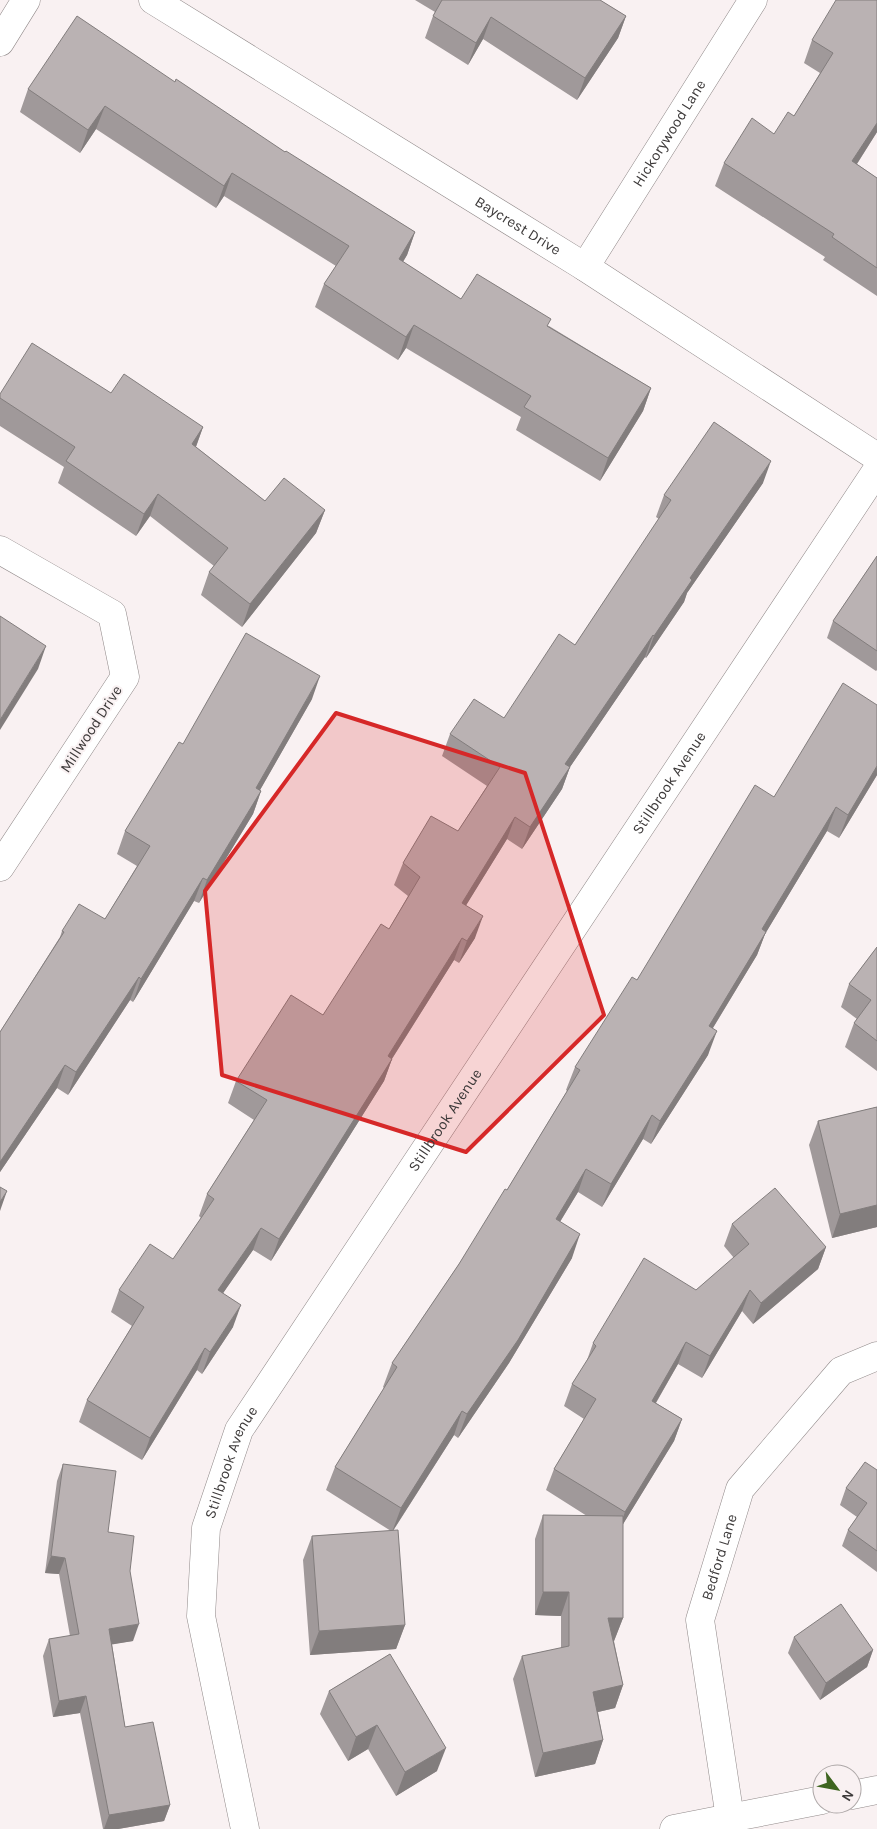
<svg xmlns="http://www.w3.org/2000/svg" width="877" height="1829" font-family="Karla,sans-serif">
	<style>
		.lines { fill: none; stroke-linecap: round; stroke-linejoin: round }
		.minor-casing { stroke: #918a8a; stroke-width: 29 }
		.minor { stroke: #fff; stroke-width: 28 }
		.wall { fill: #a0999a }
		.shaded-wall { fill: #827d7d }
		.building { fill: #bab2b3; stroke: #827d7d }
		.marked { fill: #d62828; fill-opacity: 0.2; stroke: #d62828; stroke-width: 4; stroke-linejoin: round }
		.labels { text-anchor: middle; stroke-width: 4; stroke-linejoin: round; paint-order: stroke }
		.street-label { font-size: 15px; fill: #3d3a3a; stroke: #f9f1f2 }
	</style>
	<rect width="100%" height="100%" fill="#f9f1f2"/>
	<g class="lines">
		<defs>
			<g id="minor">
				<path id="s1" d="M153,0L585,267L877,457"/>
				<polyline points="0,42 26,0"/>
				<path id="s2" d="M585,267L753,0"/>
				<polyline points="0,550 112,614 125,677 0,867"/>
				<polyline points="852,1795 877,1790"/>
				<path id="s3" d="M730,1818L700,1620L740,1489L841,1371L877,1356"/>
				<path id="s4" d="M245,1829L201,1616L206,1528L239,1430L877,470"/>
				<polyline points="674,1829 822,1800"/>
			</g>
		</defs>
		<use href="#minor" class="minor-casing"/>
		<use href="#minor" class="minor"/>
	</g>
	<g class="wall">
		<polygon points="415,0 600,0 626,16 618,38 577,100 483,39 468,65 425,38 433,16 435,12"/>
		<polygon points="877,0 877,132 857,164 877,178 877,296 823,260 825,257 715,186 724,163 774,134 794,116 820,73 804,63 812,40"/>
		<polygon points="175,82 285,152 415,232 407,255 403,262 461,299 549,326 651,388 643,411 600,481 516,430 521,417 406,348 398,360 315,307 324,284 336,266 224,196 216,208 96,129 80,153 20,112 28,89"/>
		<polygon points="111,393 203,427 196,447 265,501 325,510 316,533 242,627 201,595 209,572 214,566 150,516 136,536 58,483 64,467 0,426 0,394"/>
		<polygon points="763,483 687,593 684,602 646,658 645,657 570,767 562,789 522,849 507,839 466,905 475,938 459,963 454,960 392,1059 384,1081 271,1261 253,1250 223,1293 233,1327 202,1374 197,1370 142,1460 79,1422 87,1400 132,1326 111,1312 119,1290 173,1259 201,1218 199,1216 207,1194 254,1120 228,1103 236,1081 323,1015 389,929 408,896 394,885 403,863 458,831 487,786 442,756 450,734 504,718 575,645 659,519 656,517 664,495"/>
		<polygon points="877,556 877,670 876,671 827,638 833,621"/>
		<polygon points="312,699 260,790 261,791 253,814 199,903 194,901 133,1002 130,1000 68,1095 57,1088 0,1172 0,1032 60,937 62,931 105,919 137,866 117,854 125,831 183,744"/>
		<polygon points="877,705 877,775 839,838 827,831 765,934 757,955 713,1028 708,1055 651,1144 643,1139 602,1207 578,1192 560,1222 572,1258 509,1363 458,1438 454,1435 393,1531 405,1625 396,1649 310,1655 303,1560 312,1536 391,1531 326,1490 335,1467 384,1388 383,1387 392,1363 459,1264 507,1190 567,1091 566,1090 575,1067 637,980 774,797"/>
		<polygon points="877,947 877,1071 845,1047 854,1023 857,1019 841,1007 849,984"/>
		<polygon points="877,1107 877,1227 832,1238 809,1145 818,1121"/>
		<polygon points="732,1224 826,1247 818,1269 753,1324 742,1311 702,1378 678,1364 656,1403 682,1419 674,1441 623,1524 623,1618 614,1641 623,1685 615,1708 598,1712 603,1740 595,1764 535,1777 513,1679 522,1656 561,1648 561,1616 535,1615 535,1539 543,1515 587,1516 546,1490 554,1469 584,1419 564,1406 572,1384 586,1363 593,1343 696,1290 734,1258 724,1246"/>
		<polygon points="63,1464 108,1532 130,1571 133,1641 112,1644 125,1727 170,1805 164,1821 118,1829 103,1829 80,1713 53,1717 43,1656 49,1639 70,1636 59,1574 45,1573 57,1481"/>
		<polygon points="877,1470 877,1572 842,1546 848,1530 857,1517 840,1505 846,1488"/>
		<polygon points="794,1637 873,1650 867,1667 820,1700 788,1653"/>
		<polygon points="390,1654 437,1771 396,1796 368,1749 348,1761 320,1714 329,1691"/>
	</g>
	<g class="shaded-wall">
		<polygon points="626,16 618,38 577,100 585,78"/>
		<polygon points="491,17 483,39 468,65 476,43"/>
		<polygon points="105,106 96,129 80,153 88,130"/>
		<polygon points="877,123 877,132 844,184 852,161"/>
		<polygon points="232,173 224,196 216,208 224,186"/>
		<polygon points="415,232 407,255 390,282 399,259"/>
		<polygon points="414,325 406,348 398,360 406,337"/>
		<polygon points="651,388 643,411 600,481 608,458"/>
		<polygon points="203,427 195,449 192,444"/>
		<polygon points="771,461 763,483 687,593 684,602 646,658 654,636 690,578"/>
		<polygon points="158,494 150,516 136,536 144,514"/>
		<polygon points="325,510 316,533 242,627 250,604"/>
		<polygon points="653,635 645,657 570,767 562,789 522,849 530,827 565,764"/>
		<polygon points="46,646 38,669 0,730 0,720"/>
		<polygon points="320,676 312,699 248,811 256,788"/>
		<polygon points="877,766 877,775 839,838 848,815"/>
		<polygon points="261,791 253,814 199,903 207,880"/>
		<polygon points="836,807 827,831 765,934 757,955 700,1049 709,1026 762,929"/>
		<polygon points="515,817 507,839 454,925 462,903"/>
		<polygon points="203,878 194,901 133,1002 141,979"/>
		<polygon points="483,916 475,938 459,963 467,941"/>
		<polygon points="462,938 454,960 386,1068 392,1059 384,1081 271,1261 279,1239 388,1056"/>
		<polygon points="139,977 130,1000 68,1095 76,1072"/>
		<polygon points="717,1031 708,1055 651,1144 660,1121"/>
		<polygon points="65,1065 57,1088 0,1172 0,1162"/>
		<polygon points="652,1115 643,1139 602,1207 611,1184"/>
		<polygon points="586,1169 578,1192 547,1243 556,1219"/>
		<polygon points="7,1191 0,1211 0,1202"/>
		<polygon points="877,1205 877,1227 832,1238 840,1214"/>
		<polygon points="261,1228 253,1250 210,1312 218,1290"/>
		<polygon points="580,1234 572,1258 509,1363 458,1438 467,1414"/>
		<polygon points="826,1247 818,1269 753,1324 761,1303"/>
		<polygon points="750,1290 742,1311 702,1378 710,1356"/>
		<polygon points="241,1305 233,1327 202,1374 210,1352"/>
		<polygon points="686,1342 678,1364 644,1423 652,1401"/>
		<polygon points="205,1348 197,1370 142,1460 150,1438"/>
		<polygon points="462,1411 454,1435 392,1532 401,1508"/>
		<polygon points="682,1419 674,1441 617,1534 625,1512"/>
		<polygon points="51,1556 65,1558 59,1574 45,1573"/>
		<polygon points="543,1592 569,1592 561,1616 535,1615"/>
		<polygon points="608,1618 623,1618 614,1641 600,1641"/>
		<polygon points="139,1624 133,1641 103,1646 109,1629"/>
		<polygon points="405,1625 396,1649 310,1655 319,1631"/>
		<polygon points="873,1650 867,1667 820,1700 826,1683"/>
		<polygon points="623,1685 615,1708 585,1715 593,1692"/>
		<polygon points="86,1696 80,1713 53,1717 59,1701"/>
		<polygon points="377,1725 368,1749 348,1761 356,1737"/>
		<polygon points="603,1740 595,1764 535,1777 543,1753"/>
		<polygon points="446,1748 437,1771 396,1796 405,1772"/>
		<polygon points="170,1805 164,1821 118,1829 104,1829 109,1815"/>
	</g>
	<g class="building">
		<polygon points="442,0 600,0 626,16 585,78 491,17 476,43 433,16"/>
		<polygon points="836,0 877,0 877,123 852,161 877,178 877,268 832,237 834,234 724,163 752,118 774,134 788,112 794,116 833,53 812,40"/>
		<polygon points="77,16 175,82 176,79 285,152 286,151 415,232 399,259 461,299 477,274 551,319 547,326 651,388 608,458 524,407 531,396 414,325 406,337 324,284 349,246 232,173 224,186 105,106 88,130 28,89"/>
		<polygon points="32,343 111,393 124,374 203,427 192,444 265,501 284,478 325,510 250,604 209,572 228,548 158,494 144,514 66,461 75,447 0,398 0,394"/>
		<polygon points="714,422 771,461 690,578 692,580 654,636 653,635 565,764 570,767 530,827 515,817 462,903 483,916 467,941 462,938 388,1056 392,1059 279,1239 261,1228 218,1290 241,1305 210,1352 205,1348 150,1438 87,1400 144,1307 119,1290 150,1244 173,1259 214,1199 207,1194 267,1100 236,1081 291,995 323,1015 381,924 389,929 420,877 403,863 431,816 458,831 500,767 450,734 474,699 504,718 559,634 575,645 671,500 664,495"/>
		<polygon points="877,556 877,651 833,621"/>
		<polygon points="0,616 46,646 0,720"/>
		<polygon points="246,633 320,676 256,788 261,791 207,880 203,878 141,979 139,977 76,1072 65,1065 0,1162 0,1032 64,932 62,931 79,904 105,919 150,846 125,831 179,742 183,744"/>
		<polygon points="843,683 877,705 877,766 848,815 836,807 762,929 766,932 709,1026 717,1031 660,1121 652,1115 611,1184 586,1169 556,1219 580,1234 518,1340 467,1414 462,1411 401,1508 335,1467 397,1367 392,1363 459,1264 505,1189 507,1190 580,1070 575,1067 632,977 637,980 755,785 774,797"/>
		<polygon points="877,947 877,1041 854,1023 871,1000 849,984"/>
		<polygon points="877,1107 877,1205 840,1214 818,1121"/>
		<polygon points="0,1187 7,1191 0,1202"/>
		<polygon points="775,1188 826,1247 761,1303 750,1290 710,1356 686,1342 652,1401 682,1419 625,1512 554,1469 596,1399 572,1384 596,1346 593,1343 644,1258 696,1290 749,1244 732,1224"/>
		<polygon points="865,1462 877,1470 877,1551 848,1530 867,1503 846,1488"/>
		<polygon points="63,1464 116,1471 108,1532 134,1536 130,1571 139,1624 109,1629 125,1727 153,1722 170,1805 109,1815 86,1696 59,1701 49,1639 79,1634 65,1558 51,1556"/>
		<polygon points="543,1515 623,1516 623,1618 608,1618 623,1685 593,1692 603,1740 543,1753 522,1656 569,1646 569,1592 543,1592"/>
		<polygon points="398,1530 405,1625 319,1631 312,1536"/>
		<polygon points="841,1604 873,1650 826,1683 794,1637"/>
		<polygon points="390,1654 446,1748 405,1772 377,1725 356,1737 329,1691"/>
	</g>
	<path class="marked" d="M336,713L525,773L604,1015L466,1152L222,1075L205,891Z"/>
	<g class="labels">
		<g class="street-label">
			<text dy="5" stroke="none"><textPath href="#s2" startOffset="158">Hickorywood Lane</textPath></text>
			<text dy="5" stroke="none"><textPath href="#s1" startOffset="429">Baycrest Drive</textPath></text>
			<text transform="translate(91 729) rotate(-57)" y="5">Millwood Drive</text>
			<text dy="5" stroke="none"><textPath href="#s4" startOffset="1186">Stillbrook Avenue</textPath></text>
			<text dy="5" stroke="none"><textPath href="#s4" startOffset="781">Stillbrook Avenue</textPath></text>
			<text dy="5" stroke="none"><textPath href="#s4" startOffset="376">Stillbrook Avenue</textPath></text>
			<text dy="5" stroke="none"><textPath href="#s3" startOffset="266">Bedford Lane</textPath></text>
		</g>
	</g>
	<g transform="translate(837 1789) rotate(122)"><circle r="24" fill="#f9f1f2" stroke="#aea8a8"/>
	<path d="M0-4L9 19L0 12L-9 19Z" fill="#3e6520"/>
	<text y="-8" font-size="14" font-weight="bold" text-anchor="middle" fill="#3d3a3a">N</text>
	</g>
</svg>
